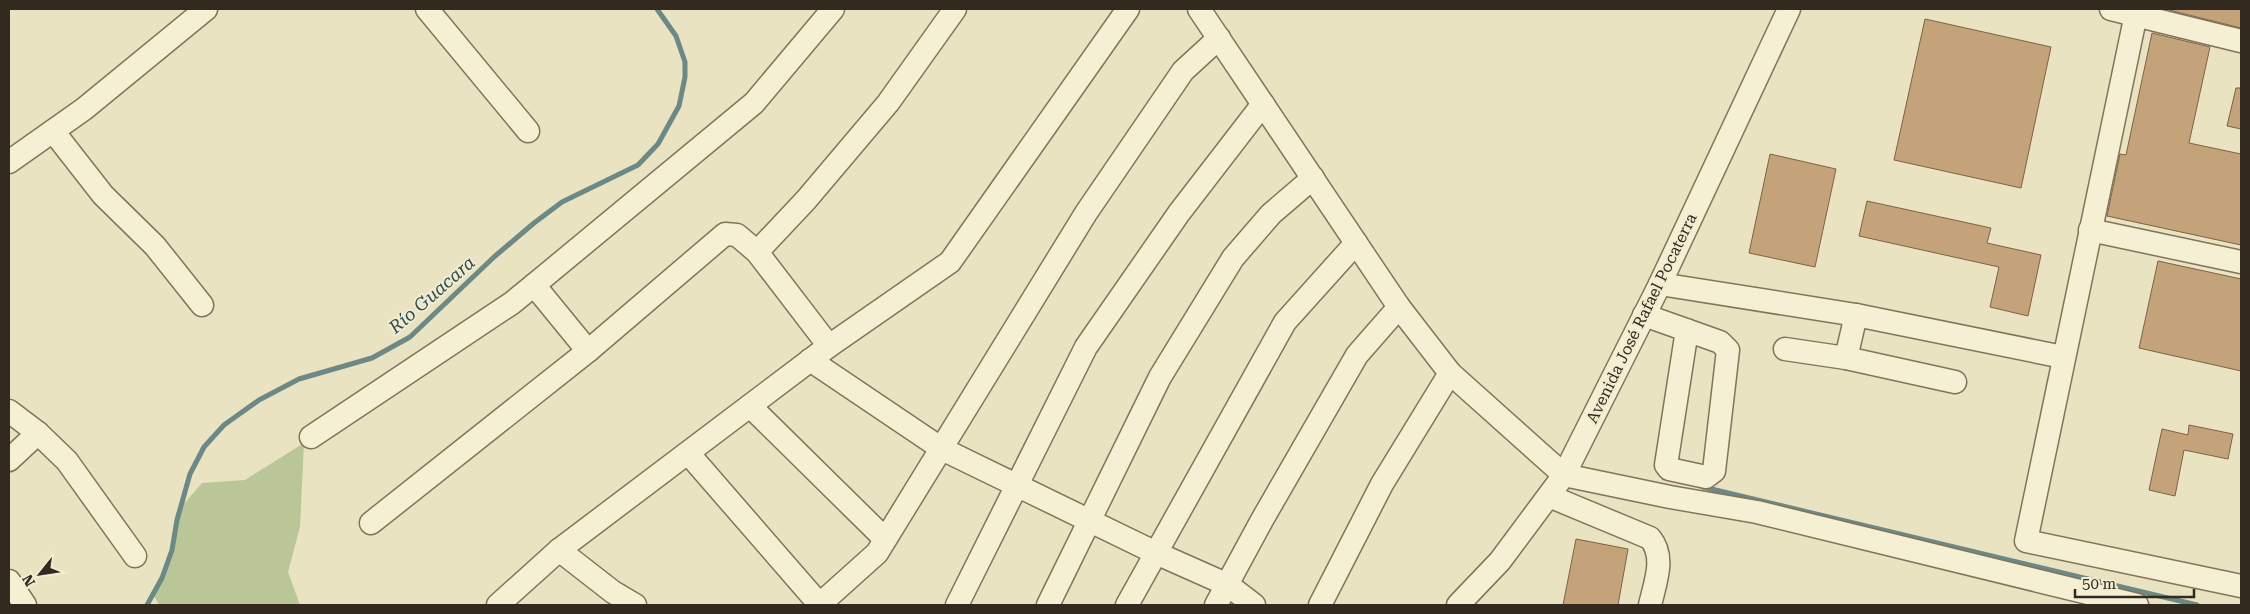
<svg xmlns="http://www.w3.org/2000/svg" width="2250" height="614" font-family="'Roboto Serif',serif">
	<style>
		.green { fill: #bac697 }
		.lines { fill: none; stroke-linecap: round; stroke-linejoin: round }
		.stream { stroke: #6c8986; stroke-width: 5 }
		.building { fill: #c4a37b; stroke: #7e6243 }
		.minor-casing { stroke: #81745b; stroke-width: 25 }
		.minor { stroke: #f5f0d4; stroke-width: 22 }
		.labels { text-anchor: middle; stroke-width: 4; stroke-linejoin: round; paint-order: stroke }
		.street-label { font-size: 16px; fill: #322a1e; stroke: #f1ecd0 }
		.water-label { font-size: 18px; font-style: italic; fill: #2e4e51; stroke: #f1ecd0 }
	</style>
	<rect width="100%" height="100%" fill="#e9e3c2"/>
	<polygon class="green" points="304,443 300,527 288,572 300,605 159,605 152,592 171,554 176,513 202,483 245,480"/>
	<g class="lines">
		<g class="stream">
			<polyline points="1703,487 2197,605"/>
			<polyline points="147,605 162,578 172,550 177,520 190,474 204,447 224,425 259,400 299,379 372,358 410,337 494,257 534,223 562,202 638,165 658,144 679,106 685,77 685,62 676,36 657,9"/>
		</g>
	</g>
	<g class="building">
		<polygon points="2165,9 2241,9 2241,28"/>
		<polygon points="1925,19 2051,47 2021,188 1894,160"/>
		<polygon points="2152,33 2210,47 2189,143 2241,154 2241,245 2107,216 2120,154 2126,155"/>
		<polygon points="2236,88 2241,88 2241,129 2227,126"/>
		<polygon points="1770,154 1836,169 1815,267 1749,253"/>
		<polygon points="1867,201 1991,228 1987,243 2041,255 2028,316 1990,307 1999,267 1859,236"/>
		<polygon points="2158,261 2241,279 2241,371 2139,348"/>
		<polygon points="2189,425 2233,434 2228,459 2184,450 2175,496 2149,490 2162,429 2188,435"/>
		<polygon points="1576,539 1628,549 1618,605 1563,605"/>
	</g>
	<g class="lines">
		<defs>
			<g id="minor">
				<polyline points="427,9 528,131"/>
				<polyline points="1199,9 1399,307 1450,373 1564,475 1670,497 1757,512 2137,605"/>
				<polyline points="2111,9 2241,41"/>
				<polyline points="2136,14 2026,541 2241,586"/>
				<polyline points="53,131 103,195 155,246 202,305"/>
				<polyline points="9,162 84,109 206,9"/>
				<polyline points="2090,230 2241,262"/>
				<polyline points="757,252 806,200 888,103 955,9"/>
				<polyline points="1660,284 1856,315 2063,357"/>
				<polyline points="534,285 588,351"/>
				<polyline points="1644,315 1720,342 1728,350 1714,471 1706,477 1669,469 1666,465 1687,330"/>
				<polyline points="1785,349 1846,358 1955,382"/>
				<polyline points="1846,358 1856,315"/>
				<polyline points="810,360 942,449 1156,553 1228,585 1254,605"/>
				<polyline points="750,406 885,539"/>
				<polyline points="9,411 38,433 67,461 135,556"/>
				<polyline points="311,437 512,303 534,285 754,103 833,9"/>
				<polyline points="688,453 820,605"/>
				<polyline points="9,460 38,433"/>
				<path d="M1549,496L1650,538C1666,557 1655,583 1650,605"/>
				<polyline points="371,523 588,351 725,234 737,235 757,252 829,346"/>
				<polyline points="559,550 613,592 635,605"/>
				<polyline points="9,581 25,605"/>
				<polyline points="498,605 559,550 829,346 950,262 1128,9"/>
				<polyline points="819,605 877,553 1086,213 1183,71 1219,38"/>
				<polyline points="957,605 1086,347 1179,213 1263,104"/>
				<polyline points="1048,605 1160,377 1233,258 1271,214 1313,178"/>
				<polyline points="1127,605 1285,322 1356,243"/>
				<polyline points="1216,605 1262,520 1357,355 1399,307"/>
				<polyline points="1320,605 1382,484 1450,373"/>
				<polyline points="1458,605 1500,561 1564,475 1660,284 1789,9"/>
			</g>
		</defs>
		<use href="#minor" class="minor-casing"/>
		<use href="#minor" class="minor"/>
	</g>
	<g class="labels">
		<g class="street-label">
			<text transform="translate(1641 318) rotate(-64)" y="6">Avenida José Rafael Pocaterra</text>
		</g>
		<g class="water-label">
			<text transform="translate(432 295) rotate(-41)" y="6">Río Guacara</text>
		</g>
	</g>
	<rect width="2250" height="614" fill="none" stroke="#322a1e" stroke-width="20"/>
	<g transform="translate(40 574) rotate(240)" stroke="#f1ecd0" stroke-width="4" paint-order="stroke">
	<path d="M0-4L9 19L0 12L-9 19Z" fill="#322a1e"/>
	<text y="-8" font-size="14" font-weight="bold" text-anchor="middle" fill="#322a1e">N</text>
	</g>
	<path d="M2075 589v8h119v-8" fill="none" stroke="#322a1e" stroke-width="2.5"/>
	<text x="2082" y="589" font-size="15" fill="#322a1e" stroke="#f1ecd0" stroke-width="4" paint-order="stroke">50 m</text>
</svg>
